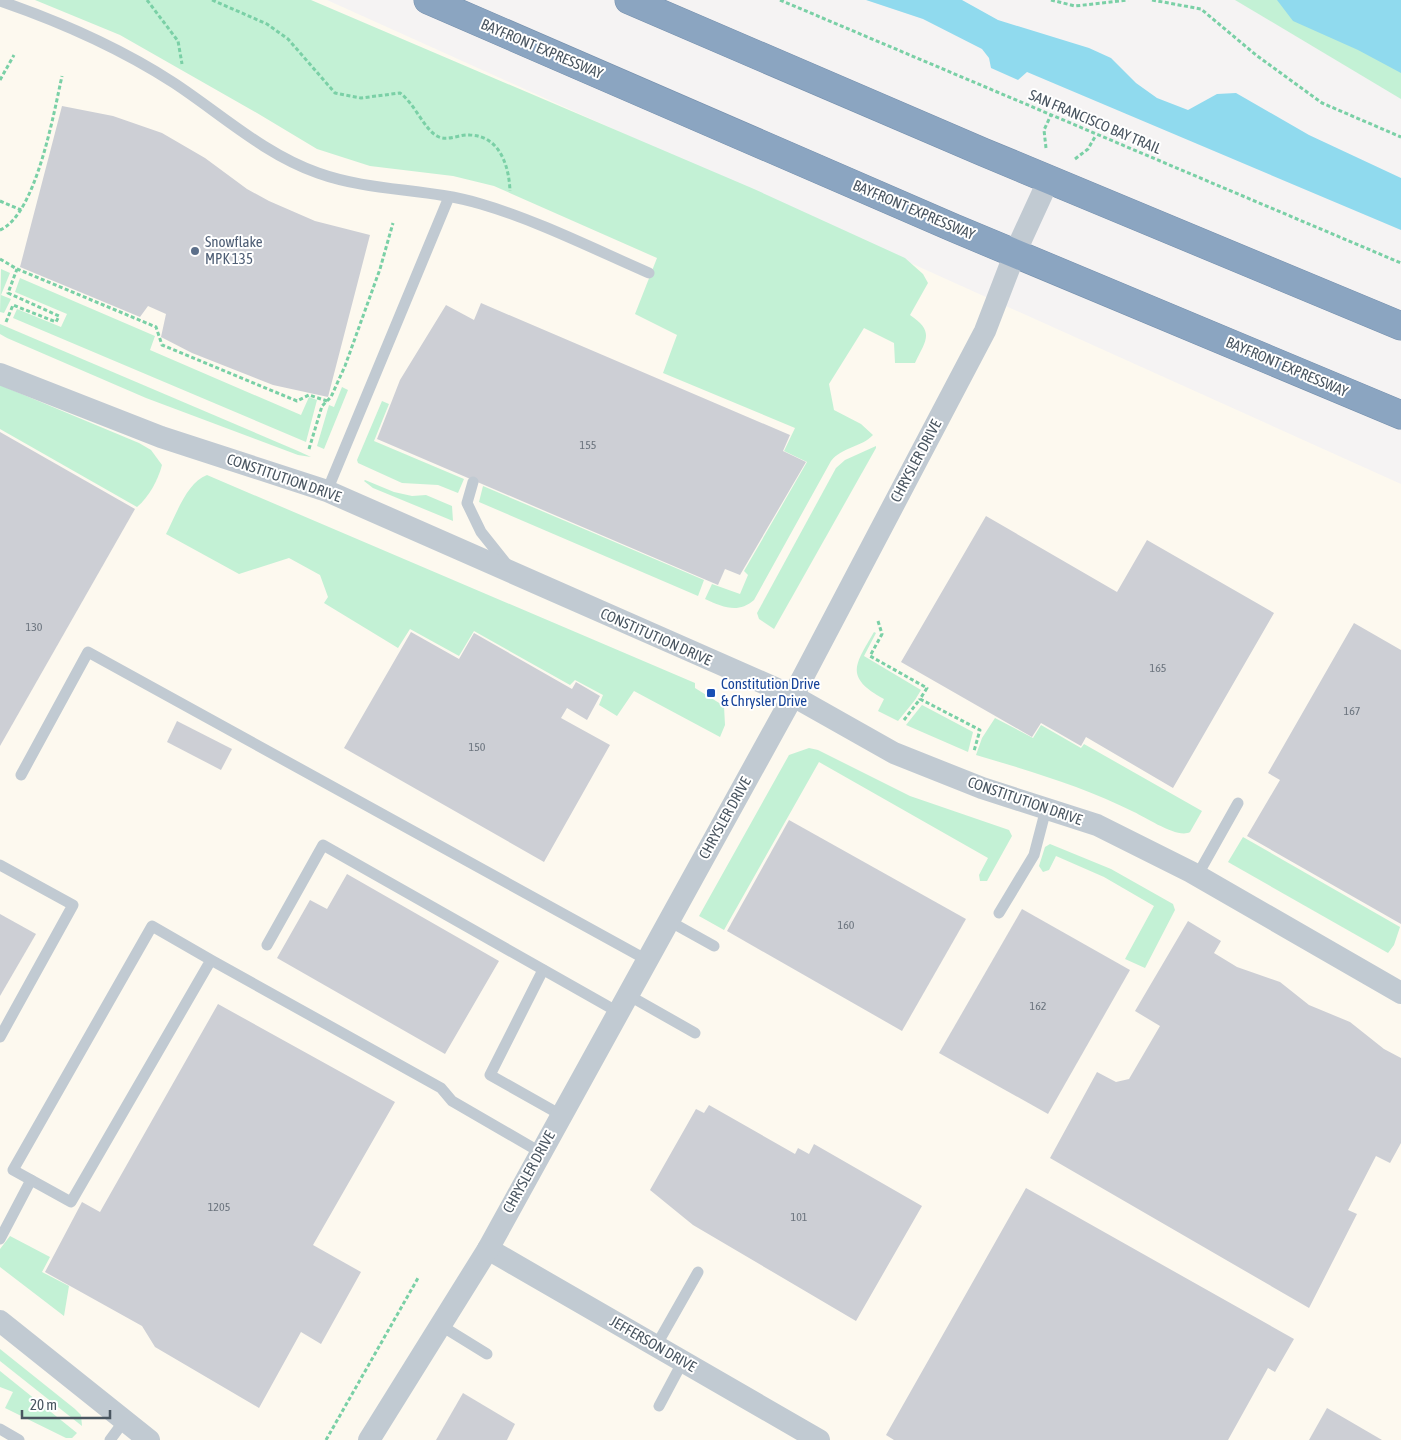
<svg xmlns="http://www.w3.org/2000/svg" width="1401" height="1440" font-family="'Asap Condensed',sans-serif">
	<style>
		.commercial { fill: #fdf9ef }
		.green { fill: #c3f1d5 }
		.water { fill: #90daee }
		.building { fill: #cdcfd5 }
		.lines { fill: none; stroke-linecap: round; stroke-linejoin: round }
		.highway-casing { stroke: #7690ad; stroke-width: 29 }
		.path { stroke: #7ad0a6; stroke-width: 3; stroke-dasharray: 4 2.5; stroke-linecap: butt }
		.lane { stroke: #c1cad2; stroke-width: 11 }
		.street { stroke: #c1cad2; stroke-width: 22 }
		.highway { stroke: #8ba5c1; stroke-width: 28 }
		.service-dot { fill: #5c6f8a; stroke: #fff; stroke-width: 2 }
		.transit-dot { fill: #1a4fb4; stroke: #fff; stroke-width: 2 }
		.labels { text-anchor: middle; stroke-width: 4; stroke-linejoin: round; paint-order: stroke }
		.number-label { font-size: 12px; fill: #6b747e }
		.street-label { font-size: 15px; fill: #4a5661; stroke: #fff }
		.service-label { font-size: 15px; fill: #4e5e75; stroke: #fff; text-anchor: start }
		.transit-label { font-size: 15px; fill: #164399; stroke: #fff; text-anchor: start }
	</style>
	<rect width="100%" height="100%" fill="#f5f3f3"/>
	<polygon class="commercial" points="0,0 327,0 1401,484 1401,1440 0,1440"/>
	<g class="green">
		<path d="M35,0H311L754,189L905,258L923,274L928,283L910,315C935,332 926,340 915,363H895L894,343L864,328L829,384L834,410L861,424L873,435C862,447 842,447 831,461L754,600C738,614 723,607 705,599L712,584L740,594L748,575L744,571L807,462L784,451L795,428L663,373L677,335L635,314L657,258L494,186L453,176L370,166L317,149L257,113L120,35Z"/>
		<polygon points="1235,0 1401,0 1401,99"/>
		<polygon points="1,269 10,273 1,295 11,299 4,313 0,312"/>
		<polygon points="20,278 155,336 150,350 301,415 309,397 317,400 306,442 13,318 17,309 61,327 67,314 15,292"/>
		<polygon points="0,324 298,451 311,457 298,455 146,398 7,338 0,334"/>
		<path d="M0,385L139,443L151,450L162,465C158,480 149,497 137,507L0,429Z"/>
		<polygon points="342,387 348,390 324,449 317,446 329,405 334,407"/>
		<polygon points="382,401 389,404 374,441 464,479 458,493 438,485 402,483 358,463 357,460"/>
		<polygon points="876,446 876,448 774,629 759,619 757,613 836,468 845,460"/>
		<path d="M207,475L695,683V688L724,706L725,725L720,737L634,691L617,716L599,705L603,695L575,680L570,685L474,631L459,656L410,629L398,648L324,603L328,597L320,575L289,558L239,574L166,534C176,515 187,482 207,475Z"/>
		<polygon points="365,480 394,492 412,496 426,495 452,506 453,521 373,488 364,481"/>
		<polygon points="483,486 704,580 698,596 479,502"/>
		<path d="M874,632L876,633L864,656L921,690L915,700L898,721L878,711L884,699C844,677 855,665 874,632Z"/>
		<polygon points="922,705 973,732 968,752 906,725"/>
		<path d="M995,718L1033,738L1041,725L1081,748L1084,744L1202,811L1190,832C1178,839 1147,818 1134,812C1084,787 1030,771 976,755L982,738Z"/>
		<polygon points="809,748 818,750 910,796 1009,830 1012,836 987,881 980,881 979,875 988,858 819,762 724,930 699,916 789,755"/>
		<polygon points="1243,837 1400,927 1394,945 1388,953 1228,862"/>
		<polygon points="1050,844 1111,869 1173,904 1175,910 1145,968 1125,959 1154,906 1104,877 1056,856 1049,870 1043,872 1039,866 1045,847"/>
		<polygon points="10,1236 50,1257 42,1272 69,1286 64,1316 0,1267 0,1249"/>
		<polygon points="0,1349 75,1409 81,1415 82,1426 0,1361"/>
		<polygon points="0,1371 77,1433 72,1438 66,1438 5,1408 13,1392 0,1387"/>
	</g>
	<g class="water">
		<polygon points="866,0 962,0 998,20 1089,48 1111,58 1136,83 1157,98 1188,110 1217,94 1236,93 1309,135 1401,178 1401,230 1027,72 1018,80 991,68 989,58 982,49 923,19"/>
		<polygon points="1277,0 1401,0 1401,73 1358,50 1293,21"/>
	</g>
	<g class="building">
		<polygon points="62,106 113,116 162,133 205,158 247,189 269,201 315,221 370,235 328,397 273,385 192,353 161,337 166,314 148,306 140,317 20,267"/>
		<polygon points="481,303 790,435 783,451 806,462 740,575 725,569 718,585 377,439 400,380 446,305 474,320"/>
		<polygon points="0,432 135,509 0,746"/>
		<polygon points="986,516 1117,592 1147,540 1274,613 1173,788 1086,737 1081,746 1041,723 1032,737 901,662"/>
		<polygon points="1354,623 1401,650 1401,924 1247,836 1280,780 1268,773"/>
		<polygon points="411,632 459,659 474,633 572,689 576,682 600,696 587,720 567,708 561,718 610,745 544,862 344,748"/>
		<polygon points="177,721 232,749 221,770 167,742"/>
		<polygon points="789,820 966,919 902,1031 727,931"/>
		<polygon points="347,874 499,961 445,1054 277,958 310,900 327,909"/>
		<polygon points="1022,909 1130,970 1048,1114 939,1053"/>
		<polygon points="0,914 36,934 0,996"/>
		<polygon points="1188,921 1221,941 1214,953 1237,967 1280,982 1309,1005 1350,1022 1384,1049 1401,1058 1401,1143 1390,1163 1376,1156 1348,1210 1357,1214 1309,1308 1050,1158 1097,1072 1116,1082 1129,1079 1160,1026 1135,1011"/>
		<polygon points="218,1004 395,1102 313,1245 361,1272 321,1344 301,1332 259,1408 155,1347 142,1326 45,1272 82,1202 100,1212"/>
		<polygon points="709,1105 795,1154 798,1148 809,1154 814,1144 922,1206 856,1321 693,1225 650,1190 696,1109 704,1113"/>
		<polygon points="1026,1188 1294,1339 1275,1372 1268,1368 1228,1440 894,1440 886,1435"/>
		<polygon points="463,1393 515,1424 507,1440 436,1440"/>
		<polygon points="1327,1408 1382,1440 1309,1440"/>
	</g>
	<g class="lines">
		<defs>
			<g id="highway">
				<polyline points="428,0 954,228 1401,415"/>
				<polyline points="629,0 983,152 1401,326"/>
			</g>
		</defs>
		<use href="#highway" class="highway-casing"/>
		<g class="path">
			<polyline points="147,0 178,41 182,64"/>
			<path d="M212,0L267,24L288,39L335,93L361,98L400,93C415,104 424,129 437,136C447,142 459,134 470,135C500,136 509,166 510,191"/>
			<polyline points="780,0 1401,263"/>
			<polyline points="1051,0 1075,6 1128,0"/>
			<polyline points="1152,0 1201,9 1256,55 1322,103 1401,137"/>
			<polyline points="0,80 14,55"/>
			<polyline points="1046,148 1044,130 1051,115"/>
			<polyline points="1075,159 1088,149 1096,135"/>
			<polyline points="0,201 21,210"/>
			<path d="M0,230C36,215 54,112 62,76"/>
			<polyline points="0,259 17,269 156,327 162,345 297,401 309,395 327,401"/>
			<polyline points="6,322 13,305 56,322 59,316 8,293 17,269"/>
			<polyline points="309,449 322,406 331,397 345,366 380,269 393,223"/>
			<polyline points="878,621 882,634 870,656 927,688 920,699 980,730 974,751"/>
			<polyline points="904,720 920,699"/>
			<polyline points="326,1440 418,1278"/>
		</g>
		<g class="lane">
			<path d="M0,1C61,22 120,48 174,83C221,114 264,154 318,173C371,192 428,188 481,204C536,220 596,250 649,273"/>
			<polyline points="473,482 467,503 481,532 509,567"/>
			<polyline points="327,491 449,197"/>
			<polyline points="21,775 88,652 647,960"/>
			<polyline points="0,865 73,905 0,1037"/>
			<polyline points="1197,876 1238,803"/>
			<polyline points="999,913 1034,855 1046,809"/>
			<polyline points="669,921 714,946"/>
			<polyline points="267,945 323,845 618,1012"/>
			<polyline points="211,960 152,926 13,1170 71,1202 211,960 441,1088 452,1101 540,1152"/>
			<polyline points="543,970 490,1075 561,1115"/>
			<polyline points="628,995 695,1033"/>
			<polyline points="0,1239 31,1180"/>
			<polyline points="440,1325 487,1354"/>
			<polyline points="656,1346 698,1272"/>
			<polyline points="659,1406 683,1361"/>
			<polyline points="0,1429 19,1440"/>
			<polyline points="110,1440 124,1421"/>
		</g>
		<g class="street">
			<polyline points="0,374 161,437 327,491 793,696 894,753 982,788 1097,825 1191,872 1401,993"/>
			<polyline points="488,1249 819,1440"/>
			<polyline points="0,1321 149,1440"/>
			<polyline points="369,1440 488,1249 793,696 985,331 1015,253 1049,179"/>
		</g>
		<use href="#highway" class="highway"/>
	</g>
	<circle class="service-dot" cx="195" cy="251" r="5"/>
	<rect class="transit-dot" x="706" y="688" width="10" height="10" rx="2.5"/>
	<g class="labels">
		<g class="number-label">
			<text x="588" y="449">155</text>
			<text x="34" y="631">130</text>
			<text x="1158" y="672">165</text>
			<text x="1352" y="715">167</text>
			<text x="477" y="751">150</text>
			<text x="846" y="929">160</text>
			<text x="1038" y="1010">162</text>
			<text x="219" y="1211">1205</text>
			<text x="799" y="1221">101</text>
		</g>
		<g class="street-label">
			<text transform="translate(542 49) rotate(23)" y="5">BAYFRONT EXPRESSWAY</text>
			<text transform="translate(1095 122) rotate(23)" y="5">SAN FRANCISCO BAY TRAIL</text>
			<text transform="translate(914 210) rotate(23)" y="5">BAYFRONT EXPRESSWAY</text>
			<text transform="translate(1287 367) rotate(23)" y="5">BAYFRONT EXPRESSWAY</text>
			<text transform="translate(916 461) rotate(-62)" y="5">CHRYSLER DRIVE</text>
			<text transform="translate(284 478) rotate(19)" y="5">CONSTITUTION DRIVE</text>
			<text transform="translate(656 637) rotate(24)" y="5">CONSTITUTION DRIVE</text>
			<text transform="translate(1025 801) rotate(19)" y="5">CONSTITUTION DRIVE</text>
			<text transform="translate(725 818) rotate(-61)" y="5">CHRYSLER DRIVE</text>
			<text transform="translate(529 1172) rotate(-61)" y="5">CHRYSLER DRIVE</text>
			<text transform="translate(653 1344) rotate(30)" y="5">JEFFERSON DRIVE</text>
		</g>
		<g class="service-label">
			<text x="205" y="247">Snowflake<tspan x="205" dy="17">MPK 135</tspan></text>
		</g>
		<g class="transit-label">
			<text x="721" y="689">Constitution Drive<tspan x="721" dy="17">&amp; Chrysler Drive</tspan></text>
		</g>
	</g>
	<path d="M22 1410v8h88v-8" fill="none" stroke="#4a5661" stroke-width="2.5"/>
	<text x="30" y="1410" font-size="15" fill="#4a5661" stroke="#ffffff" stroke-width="4" paint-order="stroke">20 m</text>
</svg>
